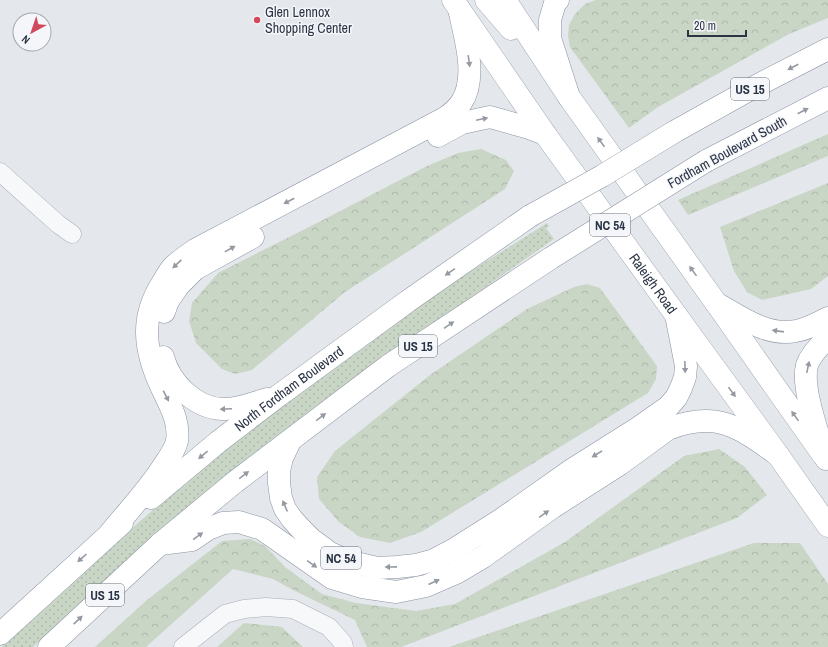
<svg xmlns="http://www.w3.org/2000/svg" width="828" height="647" font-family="'Archivo Narrow',sans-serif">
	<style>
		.grass { fill: url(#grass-dots) }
		.forest { fill: url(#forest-crowns) }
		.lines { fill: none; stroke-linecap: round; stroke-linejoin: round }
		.street-casing { stroke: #a9aeb7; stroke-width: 19 }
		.secondary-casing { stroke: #a9aeb7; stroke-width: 23 }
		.primary-casing { stroke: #a3abb8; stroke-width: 23 }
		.highway-casing { stroke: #8b94a3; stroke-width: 23 }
		.street { stroke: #f7f8fa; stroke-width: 18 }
		.secondary { stroke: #fff; stroke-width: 22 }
		.primary { stroke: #fff; stroke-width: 22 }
		.highway { stroke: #fff; stroke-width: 22 }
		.highway-bridge-casing { stroke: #8b94a3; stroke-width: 23; stroke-linecap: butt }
		.highway-bridge { stroke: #fff; stroke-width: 22 }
		.oneway { fill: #959aa2 }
		.poi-dot { fill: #d1495b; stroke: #f4f6f9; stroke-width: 1.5 }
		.labels { text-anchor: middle; stroke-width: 3; stroke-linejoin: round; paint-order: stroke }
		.shield { fill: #f4f6f9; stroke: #676e7b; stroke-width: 1 }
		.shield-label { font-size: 13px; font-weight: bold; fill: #2b3445 }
		.poi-label { font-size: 14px; fill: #2b3445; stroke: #f4f6f9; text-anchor: start }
		.street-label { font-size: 14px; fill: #2b3445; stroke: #f4f6f9 }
	</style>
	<defs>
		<pattern id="grass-dots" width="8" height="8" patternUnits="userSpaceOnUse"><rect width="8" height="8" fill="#c9d6c5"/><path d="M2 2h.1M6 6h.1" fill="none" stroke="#adb8ab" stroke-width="1.8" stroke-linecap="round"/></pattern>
		<pattern id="forest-crowns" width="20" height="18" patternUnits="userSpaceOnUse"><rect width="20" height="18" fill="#c9d6c5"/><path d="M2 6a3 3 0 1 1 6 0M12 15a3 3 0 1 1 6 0" fill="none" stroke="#adb8ab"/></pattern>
	</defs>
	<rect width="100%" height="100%" fill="#e4e7ec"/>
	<polygon class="grass" points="547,223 549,226 546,228 554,239 370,368 127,561 33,647 2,647 61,591 154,509 260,422 430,297"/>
	<g class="forest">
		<polygon points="596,0 828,0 828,18 789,34 658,107 629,128 570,47 568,36 569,25 575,14 585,4"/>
		<polygon points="828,134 828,156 688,215 678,200"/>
		<polygon points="481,149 506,160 514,171 505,189 345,292 252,370 235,374 222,369 196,343 189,321 192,303 218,273 319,222 427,166 458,153"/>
		<polygon points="828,183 828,276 811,289 762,300 747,292 734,271 720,227"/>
		<polygon points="587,284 600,288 657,366 656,379 648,393 421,532 390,543 360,537 339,522 319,499 317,477 335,451 430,375 527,309 574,287"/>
		<polygon points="719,449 745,467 767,495 737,518 401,647 367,647 355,620 295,591 273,579 233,569 146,647 95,647 147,600 222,541 250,539 265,546 285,567 322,594 356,603 416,611 455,604 565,542 684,456"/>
		<polygon points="754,543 800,543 828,584 828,647 449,647"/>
		<polygon points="244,623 282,627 303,647 217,647"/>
	</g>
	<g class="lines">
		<defs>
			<g id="street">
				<polyline points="0,172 58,224 72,234"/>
				<polyline points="183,647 225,614 244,609 266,607 293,609 329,627 343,643 344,647"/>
			</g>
			<g id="secondary">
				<polyline points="716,303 823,455"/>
				<polyline points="676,315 778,455 828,526"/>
			</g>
			<g id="primary">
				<path id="s1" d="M453,0L545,134L676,315"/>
				<polyline points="486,0 511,29"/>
				<polyline points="505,0 569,97 716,303"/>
			</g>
			<g id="highway">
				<polyline points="558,0 555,3 550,20 550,38 569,97"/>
				<polyline points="674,132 758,85 828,49"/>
				<polyline points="438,136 462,123 490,117 529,128 545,134"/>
				<polyline points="706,161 828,98"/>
				<path d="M716,303C739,316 767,337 796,331C808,329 818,323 828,318"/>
				<polyline points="164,312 168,301 179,285 195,269 253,237"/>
				<path d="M163,357C170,383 195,408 222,409C237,410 253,403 267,399"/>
				<polyline points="290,441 282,458 279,471 279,483 281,498 285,509 292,519 300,528 311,539 330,553 346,560 360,564 377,568 397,567 416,565 434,560 453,550 502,519 573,469 638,428 668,407 676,398 681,388 685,377 686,366 676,315"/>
				<path d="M826,459C819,436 801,388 807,365C811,354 819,346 828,338"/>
				<path id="s2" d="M151,498L218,442L278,396L408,301L530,216"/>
				<path d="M111,532C129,510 149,489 164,465C169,458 175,450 177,441C180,420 169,404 161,386C144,349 140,317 163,282C166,277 169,271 173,267C180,260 188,255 195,250L445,118C451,114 457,109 461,103C478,78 465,37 459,9"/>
				<path d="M160,544L192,540L208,529L223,523L239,522L262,529L332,578L362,587L396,592L426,586L456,573L483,557L553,507L620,464L668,429C717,410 739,427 778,455"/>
				<polyline points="0,634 122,523"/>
				<polyline points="49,647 160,544 235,482 388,366 551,258"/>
			</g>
		</defs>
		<use href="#street" class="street-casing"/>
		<use href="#secondary" class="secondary-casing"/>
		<use href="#primary" class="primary-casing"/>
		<use href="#highway" class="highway-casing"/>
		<use href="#street" class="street"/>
		<use href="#secondary" class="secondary"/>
		<use href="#primary" class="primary"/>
		<use href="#highway" class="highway"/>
		<defs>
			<g id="highway-bridge">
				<polyline points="530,216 602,176 674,132"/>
				<polyline points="551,258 706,161"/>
			</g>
		</defs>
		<use href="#highway-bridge" class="highway-bridge-casing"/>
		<use href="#highway-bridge" class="highway-bridge"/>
	</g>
	<defs><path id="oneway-solid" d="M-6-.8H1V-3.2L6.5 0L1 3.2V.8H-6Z"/></defs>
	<g class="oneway">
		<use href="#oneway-solid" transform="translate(469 61) rotate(82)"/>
		<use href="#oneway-solid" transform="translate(793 67) rotate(153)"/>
		<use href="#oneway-solid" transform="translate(803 111) rotate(-27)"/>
		<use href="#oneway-solid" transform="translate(482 119) rotate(-12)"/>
		<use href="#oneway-solid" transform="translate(601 142) rotate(-126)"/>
		<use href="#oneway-solid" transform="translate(289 201) rotate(152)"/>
		<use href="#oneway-solid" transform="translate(230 249) rotate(-29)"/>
		<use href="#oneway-solid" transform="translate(177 264) rotate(137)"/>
		<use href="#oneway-solid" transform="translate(693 271) rotate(-126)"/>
		<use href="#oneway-solid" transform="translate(450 272) rotate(145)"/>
		<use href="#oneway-solid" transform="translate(449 325) rotate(-34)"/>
		<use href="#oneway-solid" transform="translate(778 331) rotate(-172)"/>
		<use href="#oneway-solid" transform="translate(685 367) rotate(88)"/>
		<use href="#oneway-solid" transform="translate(808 367) rotate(-78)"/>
		<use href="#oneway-solid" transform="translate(732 392) rotate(54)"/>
		<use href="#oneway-solid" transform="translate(166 396) rotate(63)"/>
		<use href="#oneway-solid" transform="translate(226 409) rotate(178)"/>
		<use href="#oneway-solid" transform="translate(795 416) rotate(-125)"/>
		<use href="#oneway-solid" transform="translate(321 417) rotate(-37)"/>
		<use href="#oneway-solid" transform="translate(597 454) rotate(148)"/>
		<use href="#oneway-solid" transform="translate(203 455) rotate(140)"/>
		<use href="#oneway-solid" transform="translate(244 475) rotate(-37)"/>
		<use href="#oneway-solid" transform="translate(285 506) rotate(-113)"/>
		<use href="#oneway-solid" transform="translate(544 514) rotate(-35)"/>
		<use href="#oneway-solid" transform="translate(198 536) rotate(-36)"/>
		<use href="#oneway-solid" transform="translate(82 558) rotate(138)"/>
		<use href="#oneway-solid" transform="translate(312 564) rotate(35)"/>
		<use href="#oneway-solid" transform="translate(391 567) rotate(179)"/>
		<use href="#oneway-solid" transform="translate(434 582) rotate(-24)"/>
		<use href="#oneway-solid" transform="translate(78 620) rotate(-43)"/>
	</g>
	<circle class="poi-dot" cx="257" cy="20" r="4"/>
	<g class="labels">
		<g class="shield">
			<rect x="731" y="78" width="38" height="22" rx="3"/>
			<rect x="590" y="214" width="40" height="22" rx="3"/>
			<rect x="399" y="335" width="38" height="22" rx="3"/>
			<rect x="321" y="547" width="40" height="22" rx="3"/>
			<rect x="86" y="584" width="38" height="22" rx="3"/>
		</g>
		<g class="shield-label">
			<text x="750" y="94">US 15</text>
			<text x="610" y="230">NC 54</text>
			<text x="418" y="351">US 15</text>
			<text x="341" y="563">NC 54</text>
			<text x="105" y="600">US 15</text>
		</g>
		<g class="poi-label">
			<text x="265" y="17">Glen Lennox<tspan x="265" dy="16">Shopping Center</tspan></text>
		</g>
		<g class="street-label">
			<text transform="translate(727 152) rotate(-29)" y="5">Fordham Boulevard South</text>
			<text dy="5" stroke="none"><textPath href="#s1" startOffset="347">Raleigh Road</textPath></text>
			<text dy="5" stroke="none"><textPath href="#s2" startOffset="176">North Fordham Boulevard</textPath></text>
		</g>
	</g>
	<g transform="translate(32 32) rotate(220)"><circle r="19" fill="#f4f6f9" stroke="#a4a8b1"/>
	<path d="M0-3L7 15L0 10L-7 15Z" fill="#d1495b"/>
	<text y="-6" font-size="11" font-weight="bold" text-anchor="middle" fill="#2b3445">N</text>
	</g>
	<path d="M688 30v6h58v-6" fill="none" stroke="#2b3445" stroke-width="2"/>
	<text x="694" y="30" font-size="12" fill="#2b3445" stroke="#f4f6f9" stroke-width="3" paint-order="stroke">20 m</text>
</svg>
